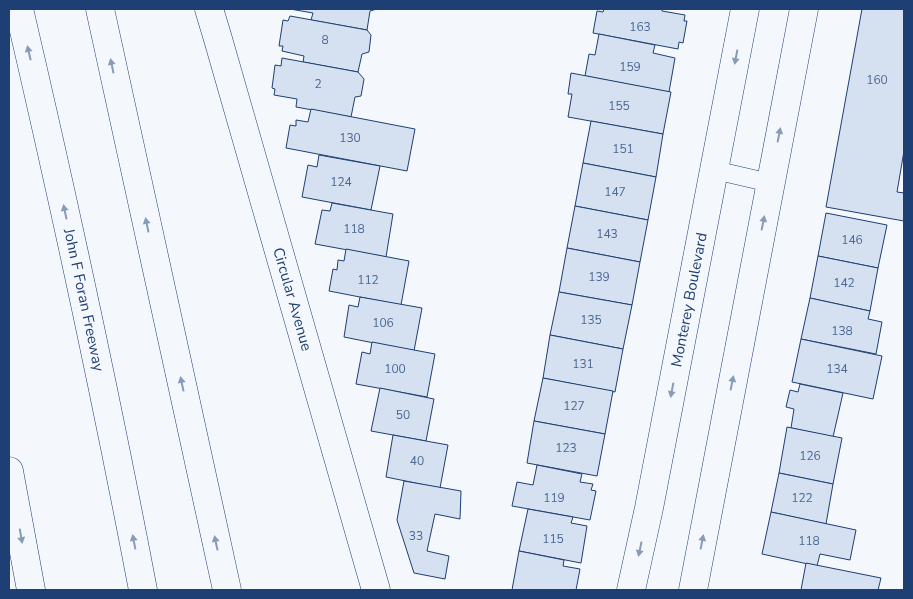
<svg xmlns="http://www.w3.org/2000/svg" width="913" height="599" font-family="'Nunito Sans',sans-serif">
	<style>
		.building { fill: #d5e0f0; stroke: #1d3f73 }
		.lines { fill: none; stroke-linecap: round; stroke-linejoin: round }
		.service-casing { stroke: #1d3f73; stroke-width: 19 }
		.tertiary-casing { stroke: #1d3f73; stroke-width: 29 }
		.secondary-casing { stroke: #1d3f73; stroke-width: 29 }
		.motorway-casing { stroke: #1d3f73; stroke-width: 29 }
		.service { stroke: #f4f7fb; stroke-width: 18 }
		.tertiary { stroke: #f4f7fb; stroke-width: 28 }
		.secondary { stroke: #f4f7fb; stroke-width: 28 }
		.motorway { stroke: #f4f7fb; stroke-width: 28 }
		.oneway { fill: #889bb7 }
		.labels { text-anchor: middle; stroke-width: 4; stroke-linejoin: round; paint-order: stroke }
		.number-label { font-size: 12px; fill: #4b6792 }
		.street-label { font-size: 15px; fill: #1d3f73; stroke: #f4f7fb }
	</style>
	<rect width="100%" height="100%" fill="#f4f7fb"/>
	<g class="building">
		<polygon points="290,9 377,9 370,11 367,30 311,20 313,13"/>
		<polygon points="604,9 662,9 662,11 685,15 684,21 687,21 683,43 679,42 678,49 593,33 597,11 603,12"/>
		<polygon points="862,9 904,9 904,151 897,192 904,193 904,221 826,207"/>
		<polygon points="290,16 367,30 371,35 369,52 362,54 358,72 303,62 304,56 282,51 283,46 279,46 283,20 288,21"/>
		<polygon points="599,34 655,45 653,53 675,58 669,92 585,76 589,54 595,55"/>
		<polygon points="282,58 358,72 364,79 361,96 355,97 351,117 296,107 297,99 274,95 275,89 272,88 275,65 281,66"/>
		<polygon points="571,73 671,92 663,134 568,117 572,94 568,94"/>
		<polygon points="311,109 415,129 407,171 286,148 290,125 296,126 296,120 308,122"/>
		<polygon points="591,121 663,134 656,177 583,163"/>
		<polygon points="319,155 380,166 371,210 302,197 308,165 317,167"/>
		<polygon points="583,163 656,177 648,220 575,206"/>
		<polygon points="332,203 393,214 386,257 315,244 322,210 330,211"/>
		<polygon points="575,206 648,220 640,262 567,248"/>
		<polygon points="826,213 887,225 878,268 818,256"/>
		<polygon points="567,248 640,262 632,305 559,292"/>
		<polygon points="346,249 409,261 401,305 329,291 333,269 337,270 338,260 344,261"/>
		<polygon points="818,256 878,268 870,311 810,298"/>
		<polygon points="559,292 632,305 623,349 550,335"/>
		<polygon points="360,297 422,308 414,351 344,337 349,305 358,307"/>
		<polygon points="810,298 870,311 868,319 882,322 876,354 801,339"/>
		<polygon points="550,335 623,349 615,392 543,378"/>
		<polygon points="801,339 882,356 873,399 792,382"/>
		<polygon points="372,342 435,354 427,397 356,384 362,352 370,354"/>
		<polygon points="543,378 613,391 605,434 534,421"/>
		<polygon points="800,384 843,393 833,437 791,428 794,409 786,407 790,390 798,392"/>
		<polygon points="380,388 434,399 426,441 371,431"/>
		<polygon points="534,421 605,434 597,476 527,463"/>
		<polygon points="787,427 842,438 833,484 779,473"/>
		<polygon points="393,435 448,445 440,488 386,477"/>
		<polygon points="537,465 582,474 580,482 593,484 591,490 596,491 590,520 512,506 517,482 533,485"/>
		<polygon points="779,473 833,484 826,524 771,512"/>
		<polygon points="404,481 461,491 460,519 435,514 427,551 449,556 445,579 414,573 397,520"/>
		<polygon points="528,509 573,517 571,523 587,526 581,563 519,551"/>
		<polygon points="771,512 856,530 850,560 820,554 817,566 762,554"/>
		<polygon points="519,551 564,560 563,566 580,569 576,590 512,590"/>
		<polygon points="806,563 881,578 878,590 801,590"/>
	</g>
	<g class="lines">
		<defs>
			<polyline id="service" points="714,170 770,183"/>
			<g id="tertiary">
				<path id="s1" d="M209,9L218,39L376,590"/>
			</g>
			<g id="secondary">
				<path id="s2" d="M631,590L649,508L745,9"/>
				<polyline points="693,590 804,9"/>
			</g>
			<g id="motorway">
				<path id="s3" d="M19,9C64,202 106,396 143,590"/>
				<polyline points="100,9 227,590"/>
				<polyline points="9,471 31,590"/>
			</g>
		</defs>
		<use href="#service" class="service-casing"/>
		<use href="#tertiary" class="tertiary-casing"/>
		<use href="#secondary" class="secondary-casing"/>
		<use href="#motorway" class="motorway-casing"/>
		<use href="#service" class="service"/>
		<use href="#tertiary" class="tertiary"/>
		<use href="#secondary" class="secondary"/>
		<use href="#motorway" class="motorway"/>
	</g>
	<defs><path id="oneway-solid" d="M-6-.8H1V-3.2L6.5 0L1 3.2V.8H-6Z" transform="scale(1.25)"/></defs>
	<g class="oneway">
		<use href="#oneway-solid" transform="translate(29 53) rotate(-103)"/>
		<use href="#oneway-solid" transform="translate(736 57) rotate(101)"/>
		<use href="#oneway-solid" transform="translate(112 66) rotate(-102)"/>
		<use href="#oneway-solid" transform="translate(779 135) rotate(-79)"/>
		<use href="#oneway-solid" transform="translate(65 212) rotate(-102)"/>
		<use href="#oneway-solid" transform="translate(763 223) rotate(-79)"/>
		<use href="#oneway-solid" transform="translate(147 225) rotate(-102)"/>
		<use href="#oneway-solid" transform="translate(732 383) rotate(-79)"/>
		<use href="#oneway-solid" transform="translate(182 384) rotate(-102)"/>
		<use href="#oneway-solid" transform="translate(672 390) rotate(101)"/>
		<use href="#oneway-solid" transform="translate(21 536) rotate(80)"/>
		<use href="#oneway-solid" transform="translate(134 542) rotate(-101)"/>
		<use href="#oneway-solid" transform="translate(702 542) rotate(-79)"/>
		<use href="#oneway-solid" transform="translate(216 543) rotate(-102)"/>
		<use href="#oneway-solid" transform="translate(640 549) rotate(102)"/>
	</g>
	<g class="labels">
		<g class="number-label">
			<text x="640" y="31">163</text>
			<text x="325" y="44">8</text>
			<text x="630" y="71">159</text>
			<text x="877" y="84">160</text>
			<text x="318" y="88">2</text>
			<text x="619" y="110">155</text>
			<text x="350" y="142">130</text>
			<text x="623" y="153">151</text>
			<text x="341" y="186">124</text>
			<text x="615" y="196">147</text>
			<text x="354" y="233">118</text>
			<text x="607" y="238">143</text>
			<text x="852" y="244">146</text>
			<text x="599" y="281">139</text>
			<text x="368" y="284">112</text>
			<text x="844" y="287">142</text>
			<text x="591" y="324">135</text>
			<text x="383" y="327">106</text>
			<text x="842" y="335">138</text>
			<text x="583" y="368">131</text>
			<text x="395" y="373">100</text>
			<text x="837" y="373">134</text>
			<text x="574" y="410">127</text>
			<text x="403" y="419">50</text>
			<text x="566" y="452">123</text>
			<text x="810" y="460">126</text>
			<text x="417" y="465">40</text>
			<text x="554" y="502">119</text>
			<text x="802" y="502">122</text>
			<text x="416" y="540">33</text>
			<text x="553" y="543">115</text>
			<text x="809" y="545">118</text>
		</g>
		<g class="street-label">
			<text dy="5" stroke="none"><textPath href="#s3" startOffset="298">John F Foran Freeway</textPath></text>
			<text dy="5" stroke="none"><textPath href="#s1" startOffset="302">Circular Avenue</textPath></text>
			<text dy="5" stroke="none"><textPath href="#s2" startOffset="296">Monterey Boulevard</textPath></text>
		</g>
	</g>
	<rect width="913" height="599" fill="none" stroke="#1d3f73" stroke-width="20"/>
</svg>
